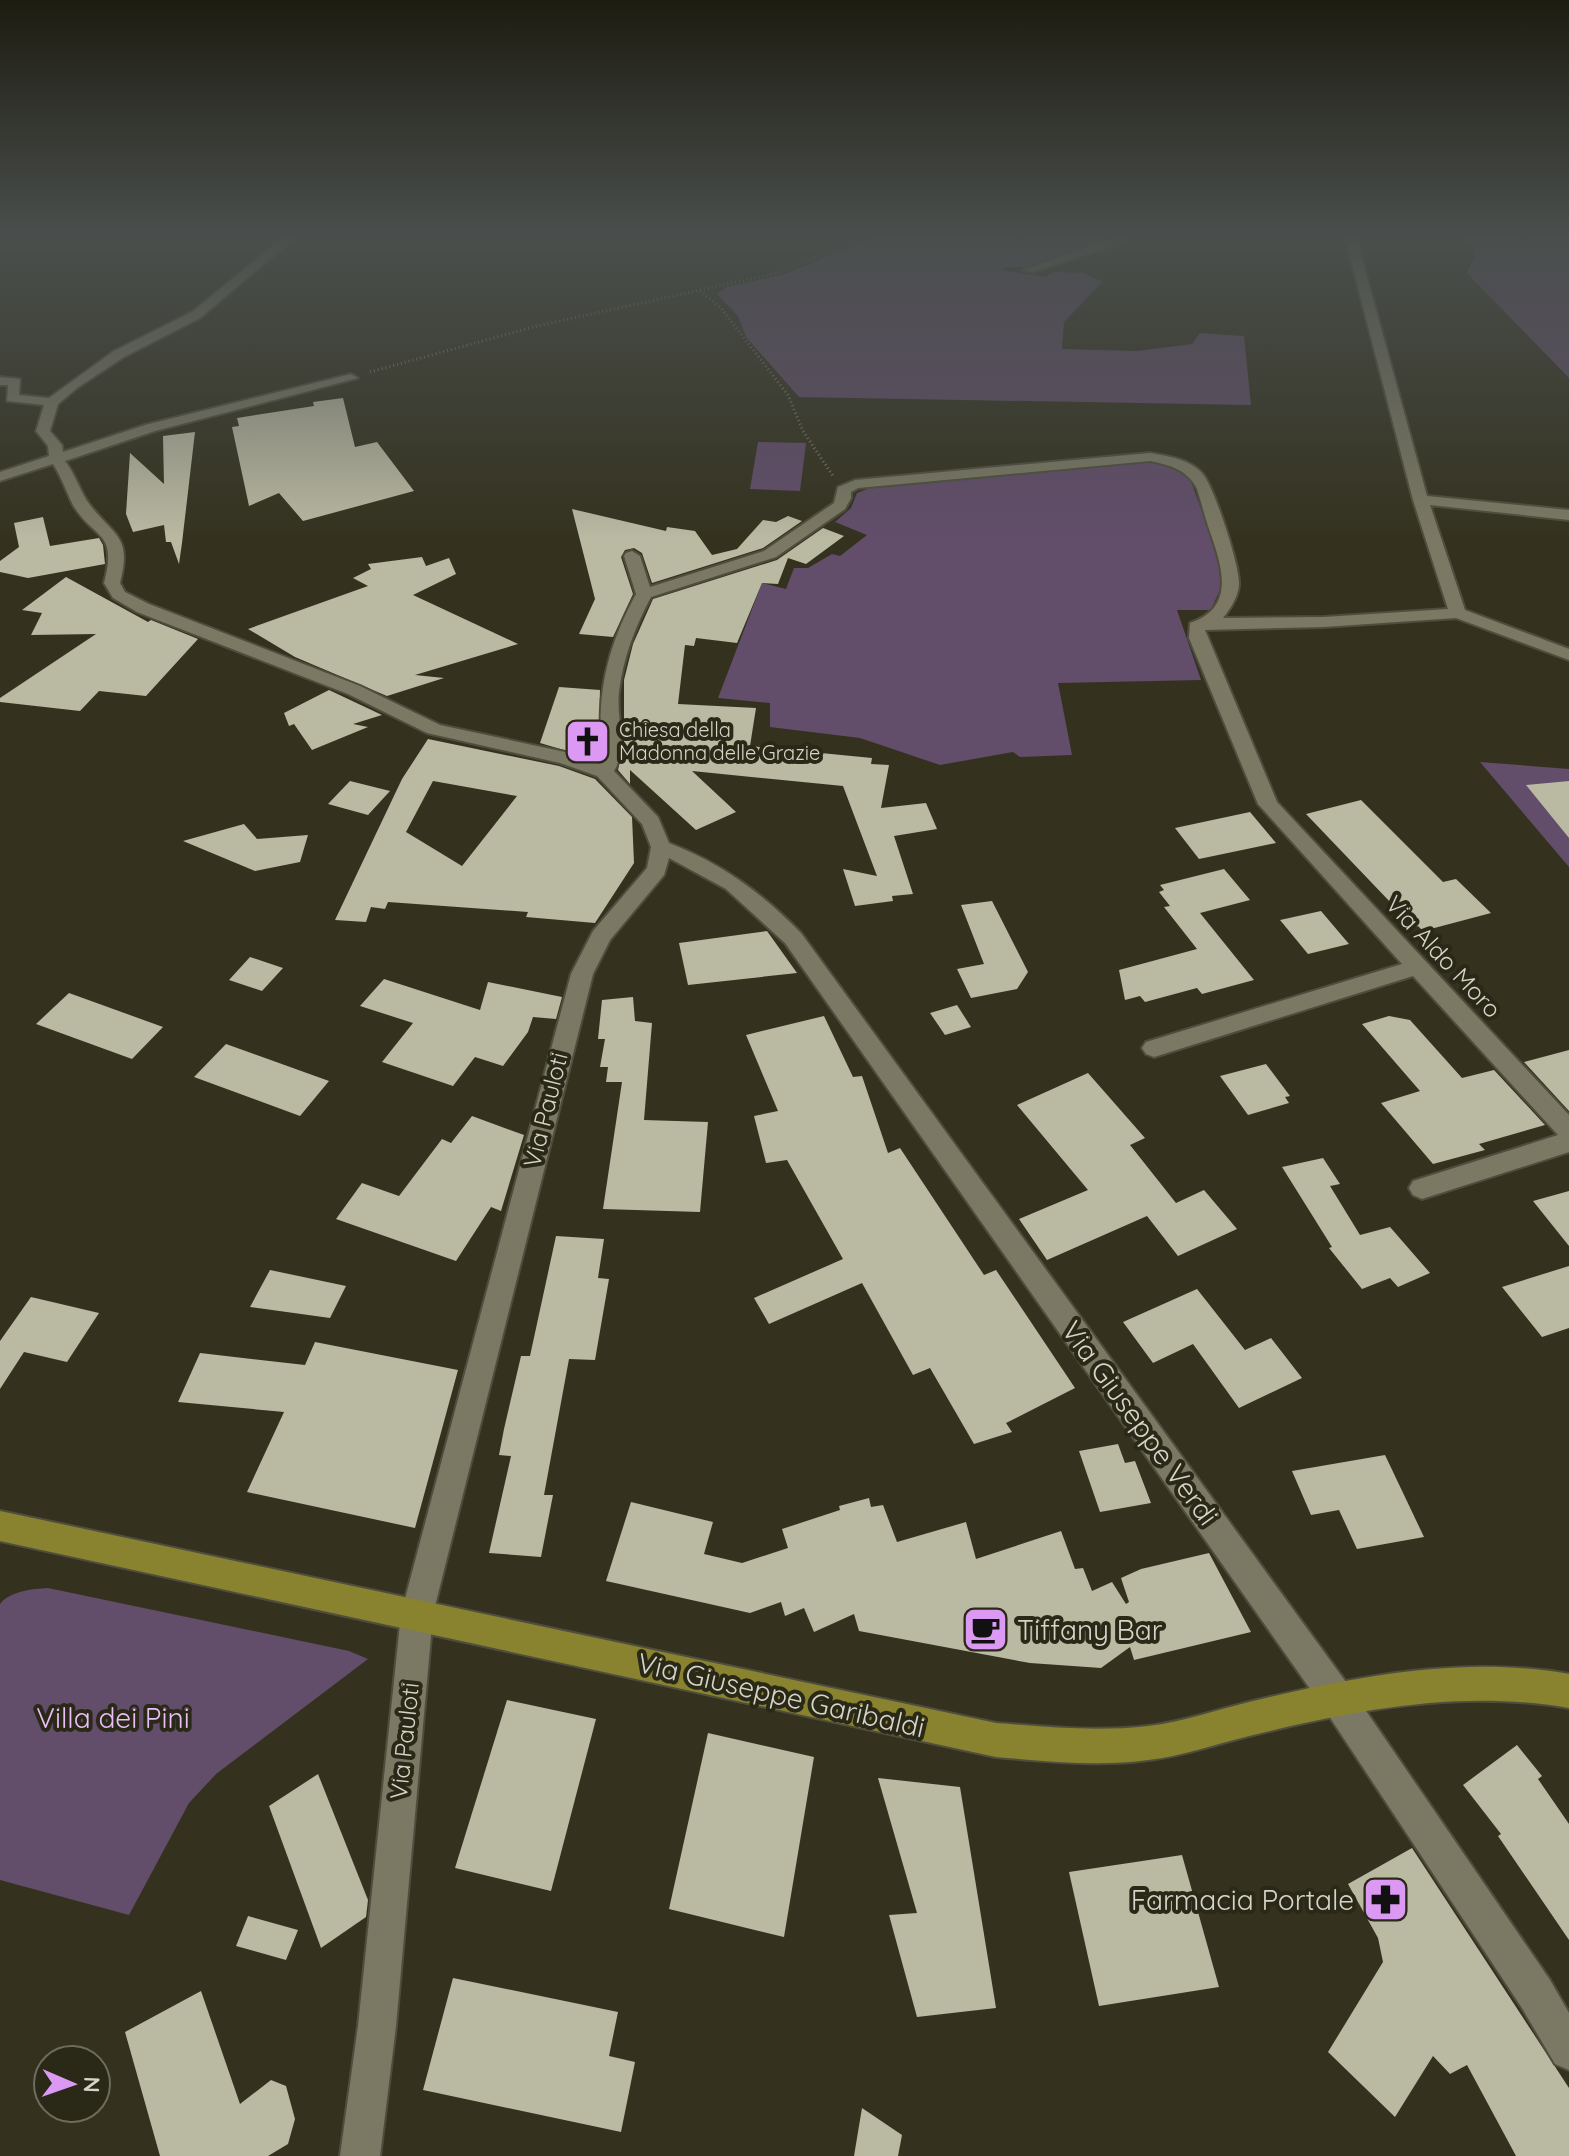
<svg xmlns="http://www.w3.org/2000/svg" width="1569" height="2156" font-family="Quicksand,sans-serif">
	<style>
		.green { fill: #624d6a }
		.building { fill: #bab9a2; fill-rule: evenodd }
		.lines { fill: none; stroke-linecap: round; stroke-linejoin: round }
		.minor-casing { stroke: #4f4e3e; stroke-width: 4 }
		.major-casing { stroke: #4f4e3e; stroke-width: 4 }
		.path { stroke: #7b7a6a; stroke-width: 3; stroke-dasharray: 1 3; stroke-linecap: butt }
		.minor { fill: #7b7964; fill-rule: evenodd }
		.major { fill: #89832f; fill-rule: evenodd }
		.labels { text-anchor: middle; stroke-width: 8; stroke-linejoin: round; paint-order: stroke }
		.far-poi-label { font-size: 20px; fill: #d4d4c8; stroke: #2a2816; text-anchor: start }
		.street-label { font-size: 24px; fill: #d4d4c8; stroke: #2a2816 }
		.near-street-label { font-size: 28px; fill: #d4d4c8; stroke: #2a2816 }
		.near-poi-label { font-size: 28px; fill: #d4d4c8; stroke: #2a2816; text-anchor: start }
		.near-park-label { font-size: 28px; fill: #eabdfb; stroke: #2a2816 }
	</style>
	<rect width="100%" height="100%" fill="#34321f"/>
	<g class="green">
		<polygon points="873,237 1111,237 1109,241 1025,267 1007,267 1000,270 1045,277 1054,272 1084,273 1102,282 1064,322 1062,349 1137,351 1192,344 1200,333 1244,336 1251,405 799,397 746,337 738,316 717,294 727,287 785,274"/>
		<polygon points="1463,237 1569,237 1569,378 1467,273 1476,252"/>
		<polygon points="758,442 806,443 800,491 750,489"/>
		<polygon points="1154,461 1180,470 1190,478 1224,574 1223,583 1211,610 1177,610 1201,680 1058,683 1072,755 1020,757 1013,752 940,765 860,738 770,727 770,703 718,698 762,583 786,589 794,568 808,568 832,554 840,556 867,535 835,522 851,508 857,493 875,486"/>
		<polygon points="1480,762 1569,769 1569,867"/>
		<path d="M48,1588L349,1651L368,1659L216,1774L189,1803L129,1915L0,1880V1604C10,1591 32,1589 48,1588Z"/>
	</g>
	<g class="building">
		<polygon points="343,398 355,447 377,442 414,491 303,521 279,493 249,506 232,427 239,426 237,418 314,406 313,402"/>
		<polygon points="195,432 182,543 179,564 171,542 166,542 164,525 133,532 126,514 130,453 164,484 163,436"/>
		<polygon points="572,509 666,531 667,527 695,531 712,555 737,549 763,520 776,522 788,516 802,521 763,548 652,583 642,553 634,548 625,550 621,557 633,594 613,637 579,634 595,599"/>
		<polygon points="43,517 50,546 99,538 103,545 105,564 28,578 0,572 0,561 19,547 14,523"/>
		<polygon points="823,528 844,536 806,564 788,558 778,584 762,583 737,643 696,638 694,646 685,645 678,704 756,708 750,746 872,758 871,764 889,765 881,808 926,803 937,829 894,836 913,894 892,896 893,901 855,906 843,869 877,876 843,786 692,771 736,812 696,830 630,770 630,784 618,770 624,743 624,680 633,644 653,599 777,560"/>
		<polygon points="422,557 426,566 449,558 456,574 413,595 518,644 415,675 444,678 387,696 295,657 248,629 368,586 353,578 371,569 368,564"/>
		<polygon points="66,577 148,622 151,620 198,639 146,696 99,691 80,711 0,702 0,698 96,634 31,635 42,613 22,610"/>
		<polygon points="559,687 600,690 598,760 540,743"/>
		<polygon points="329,690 382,715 353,724 368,727 312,750 294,724 289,726 284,713"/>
		<path d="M428,739L559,766L595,779L632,817L634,863L595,923L526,917L528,912L388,902L385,909L371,907L366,922L335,920L402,779ZM433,781L517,796L462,866L406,832Z"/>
		<polygon points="350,781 390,791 368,815 328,804"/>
		<polygon points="1569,781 1569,838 1526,785"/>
		<polygon points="1361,800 1443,882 1456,879 1491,913 1423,931 1418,926 1414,927 1306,814"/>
		<polygon points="1250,812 1276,843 1199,859 1175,828"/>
		<polygon points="244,824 257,839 308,835 300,862 255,871 183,841"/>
		<polygon points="1224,869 1250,900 1200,913 1254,980 1202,994 1197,988 1145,1002 1140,996 1125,1000 1119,970 1197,949 1164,907 1170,906 1159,892 1164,890 1160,885"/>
		<polygon points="992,901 1028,972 1017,989 971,998 957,969 984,964 961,905"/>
		<polygon points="1321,911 1349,944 1308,954 1280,920"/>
		<polygon points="767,931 797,973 688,985 679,943"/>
		<polygon points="250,957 283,968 262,991 229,980"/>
		<polygon points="384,979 480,1010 488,982 562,997 556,1019 533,1017 528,1032 503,1066 475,1057 453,1086 382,1062 413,1023 360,1006"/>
		<polygon points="69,993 163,1027 132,1059 36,1024"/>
		<polygon points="633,997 635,1021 652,1023 644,1120 708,1122 700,1212 603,1209 622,1082 606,1082 608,1067 600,1067 605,1039 598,1039 602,1000"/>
		<polygon points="957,1005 971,1027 945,1035 930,1013"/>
		<polygon points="824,1016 853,1077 862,1076 888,1153 900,1148 984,1275 996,1270 1075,1388 1006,1423 1012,1432 974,1444 930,1368 913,1375 862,1283 769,1324 754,1298 843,1259 787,1160 766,1163 754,1116 778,1111 746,1035"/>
		<polygon points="1389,1016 1410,1020 1462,1078 1494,1070 1545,1125 1479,1144 1485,1150 1433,1164 1381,1103 1420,1091 1362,1024"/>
		<polygon points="226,1044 329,1081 300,1116 194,1077"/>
		<polygon points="1569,1050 1569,1111 1524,1062"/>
		<polygon points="1266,1064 1290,1096 1285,1097 1289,1103 1248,1115 1220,1076"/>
		<polygon points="1088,1073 1145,1138 1130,1145 1176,1203 1204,1190 1237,1229 1178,1256 1147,1216 1047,1260 1019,1219 1088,1190 1017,1105"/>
		<polygon points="472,1116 524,1135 501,1211 491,1207 456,1261 336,1219 362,1183 399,1196 442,1139 451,1143"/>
		<polygon points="1323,1158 1340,1184 1330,1186 1360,1235 1390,1227 1430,1273 1398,1287 1390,1278 1362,1289 1329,1248 1332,1247 1282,1167"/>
		<polygon points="1569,1191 1569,1246 1533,1201"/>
		<polygon points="556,1236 604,1239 598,1278 609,1279 595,1360 569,1359 544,1495 553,1495 541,1557 489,1553 511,1456 499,1455 504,1429 521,1356 530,1356"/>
		<polygon points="1569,1266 1569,1328 1542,1337 1502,1287"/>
		<polygon points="270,1270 346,1286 330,1318 250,1307"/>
		<polygon points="1197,1289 1245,1350 1271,1338 1302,1378 1239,1408 1193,1344 1153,1363 1123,1322"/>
		<polygon points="31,1297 99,1313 67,1362 24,1352 0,1389 0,1341"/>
		<polygon points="315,1342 458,1370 415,1528 247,1492 284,1412 178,1402 200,1353 305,1365"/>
		<polygon points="1118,1444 1125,1463 1135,1461 1151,1503 1100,1512 1079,1451"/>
		<polygon points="1385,1455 1424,1537 1357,1549 1339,1510 1311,1515 1292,1471"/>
		<polygon points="869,1498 871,1507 883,1505 897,1542 966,1522 976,1559 1061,1531 1075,1569 1083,1568 1092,1591 1112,1582 1126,1604 1129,1602 1121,1578 1141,1569 1209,1553 1251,1632 1134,1660 1130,1647 1101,1668 1030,1663 859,1631 854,1614 814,1632 804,1608 785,1616 781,1602 750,1613 606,1581 631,1502 713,1522 704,1554 742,1563 788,1548 782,1529 840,1510 839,1506"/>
		<polygon points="507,1700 596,1719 551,1891 455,1868"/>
		<polygon points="708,1733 814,1757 784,1937 669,1909"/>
		<polygon points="1517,1745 1542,1776 1538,1779 1569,1824 1569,1940 1498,1836 1501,1834 1463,1785"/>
		<polygon points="318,1774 368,1900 366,1917 321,1948 269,1806"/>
		<polygon points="878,1778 960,1787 996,2008 917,2017 889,1915 917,1913"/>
		<polygon points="1412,1848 1569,2088 1569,2156 1516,2156 1467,2065 1450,2074 1433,2056 1395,2117 1328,2052 1383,1962 1378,1938 1348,1884"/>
		<polygon points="1182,1855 1219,1987 1099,2006 1069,1872"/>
		<polygon points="248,1916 298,1930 286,1960 236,1946"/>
		<polygon points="453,1978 618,2012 609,2056 635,2062 621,2132 423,2090"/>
		<polygon points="201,1991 240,2104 271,2080 286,2086 295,2119 288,2144 268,2156 160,2156 125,2032"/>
		<polygon points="862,2108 902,2135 898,2156 854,2156"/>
	</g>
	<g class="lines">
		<defs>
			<g id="minor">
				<path d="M284,237H296L200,318L124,357L77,388L58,404L50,431L62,445L63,452L145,425L351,374L358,378L155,431L65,461C76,475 81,494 90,505C115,537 132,536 120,583L125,592L149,604L360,686L440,725L565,752L600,764L603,758C595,698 607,647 636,594L624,556L626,553L632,551L640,556L650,587L764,551L834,503L838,487L855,480L1150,453C1168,456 1189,459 1202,473C1214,486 1240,566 1239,585C1238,597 1231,608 1223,618L1324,617L1448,609L1413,500L1345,237H1356L1427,496L1569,510V520L1430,505L1465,610L1569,649V660L1456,618L1324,627L1205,630L1277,802L1569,1115V1152L1422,1199L1413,1195L1409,1188L1413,1181L1558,1135L1413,976L1154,1057L1146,1054L1142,1048L1146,1042L1402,964L1258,804L1189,638L1190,623C1239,607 1220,561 1208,526C1204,514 1201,501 1197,489C1188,470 1170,465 1150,461L858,488L851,492V498L845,509L776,557L651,597C635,627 623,658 619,692C616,718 628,749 614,771L658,817L669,843C721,863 762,893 801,933L1351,1689L1550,1980L1569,2013V2070L1555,2064L1522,2008L1327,1713L785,943L726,889L669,858L664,875L610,940L593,974L433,1614L396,2026L380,2156H340L358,2026L401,1614L571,974L593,931L647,868L651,847L642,824L597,776L560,763L427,733L348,694L137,612L113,598L104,583C118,530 94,540 73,505C66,491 62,478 53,464L0,481V472L49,456L48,446L36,431L44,405L7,401L8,385H0V377L20,379L19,395L49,398L114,351L192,312Z"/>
				<polygon points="1115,237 1126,237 1123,243 1033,272 1023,270"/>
			</g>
			<path id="major" d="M0,1511L996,1723C1047,1727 1098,1732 1148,1726C1183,1722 1216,1710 1249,1702C1354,1677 1462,1655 1569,1674V1708C1461,1689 1354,1710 1249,1736C1216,1744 1183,1756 1148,1760C1098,1767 1047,1761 996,1757L0,1541Z"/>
		</defs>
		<use href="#minor" class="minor-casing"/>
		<use href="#major" class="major-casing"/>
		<g class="path">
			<polyline points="700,291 721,308 788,395 803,431 833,476"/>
			<polyline points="370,372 537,326 778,273 866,237"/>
		</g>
		<use href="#minor" class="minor"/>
		<use href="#major" class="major"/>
	</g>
	<linearGradient id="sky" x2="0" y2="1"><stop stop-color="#1d1c11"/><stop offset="0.44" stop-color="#4a4f4d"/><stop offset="1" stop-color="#4a4f4d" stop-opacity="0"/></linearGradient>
	<rect width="1569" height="539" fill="url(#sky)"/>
	<defs>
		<symbol id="church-square" viewBox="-11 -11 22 22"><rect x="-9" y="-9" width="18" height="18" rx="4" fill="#dc99f4" stroke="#2a2816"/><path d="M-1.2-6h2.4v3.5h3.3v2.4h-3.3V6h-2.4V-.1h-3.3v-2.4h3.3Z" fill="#111"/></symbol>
		<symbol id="cafe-square" viewBox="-11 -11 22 22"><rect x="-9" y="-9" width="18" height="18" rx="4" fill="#dc99f4" stroke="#2a2816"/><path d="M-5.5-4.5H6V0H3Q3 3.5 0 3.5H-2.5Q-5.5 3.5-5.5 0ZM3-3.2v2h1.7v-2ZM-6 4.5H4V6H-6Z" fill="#111"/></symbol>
		<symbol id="pharmacy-square" viewBox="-11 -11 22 22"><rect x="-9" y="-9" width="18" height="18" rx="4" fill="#dc99f4" stroke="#2a2816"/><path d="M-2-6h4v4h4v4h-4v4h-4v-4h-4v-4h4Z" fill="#111"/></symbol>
	</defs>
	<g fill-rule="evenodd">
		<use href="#church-square" x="562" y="716" width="51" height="51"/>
		<use href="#cafe-square" x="960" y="1604" width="51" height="51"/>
		<use href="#pharmacy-square" x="1360" y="1874" width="51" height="51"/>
	</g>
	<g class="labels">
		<g class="far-poi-label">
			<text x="619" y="737">Chiesa della<tspan x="619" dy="23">Madonna delle Grazie</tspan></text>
		</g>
		<g class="street-label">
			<text transform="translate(1443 957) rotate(47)" y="8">Via Aldo Moro</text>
			<text transform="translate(546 1110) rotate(-76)" y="8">Via Pauloti</text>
			<text transform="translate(405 1741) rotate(-84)" y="8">Via Pauloti</text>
		</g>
		<g class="near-street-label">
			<text transform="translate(1140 1423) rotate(54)" y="10">Via Giuseppe Verdi</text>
			<text transform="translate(781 1695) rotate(13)" y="10">Via Giuseppe Garibaldi</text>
		</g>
		<g class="near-poi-label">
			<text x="1017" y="1640">Tiffany Bar</text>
			<text x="1354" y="1910" text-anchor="end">Farmacia Portale</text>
		</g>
		<g class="near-park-label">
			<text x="113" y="1728">Villa dei Pini</text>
		</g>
	</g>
	<g transform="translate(72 2084) rotate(92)"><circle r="38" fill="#2a2816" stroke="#6e6d5d" stroke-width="2"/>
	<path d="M0-6L14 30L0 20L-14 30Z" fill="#dc99f4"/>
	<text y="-12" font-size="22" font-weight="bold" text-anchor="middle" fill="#d4d4c8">N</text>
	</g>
</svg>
